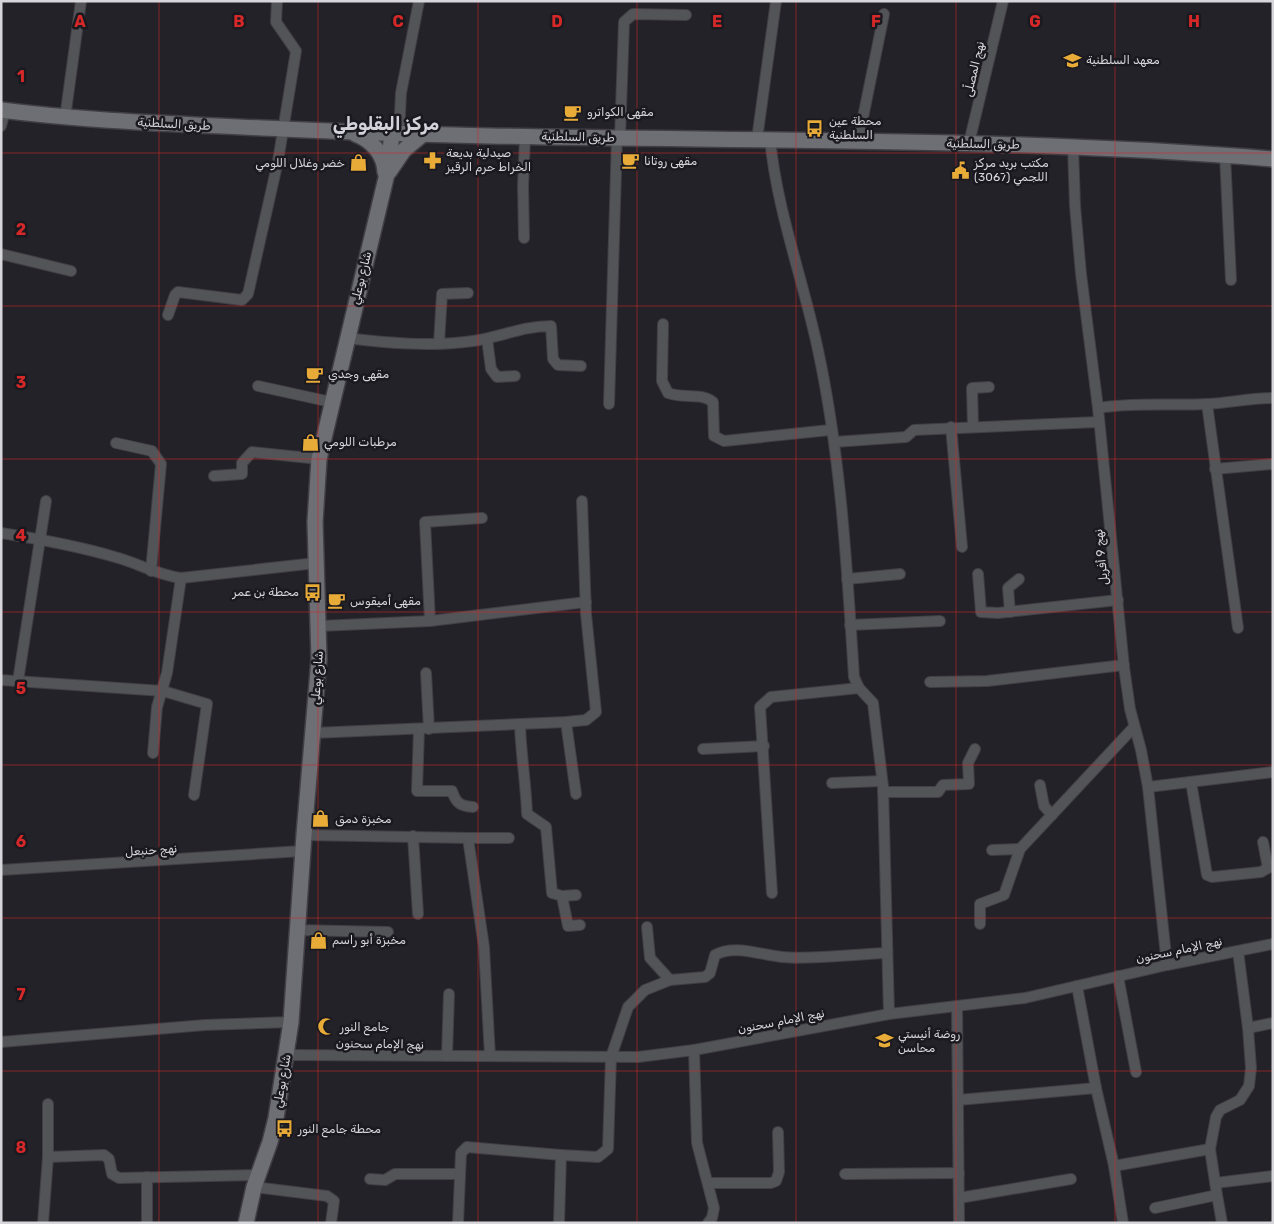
<svg xmlns="http://www.w3.org/2000/svg" width="1274" height="1224" font-family="Rubik,Vazirmatn,sans-serif">
	<style>
		.lines { fill: none; stroke-linecap: round; stroke-linejoin: round }
		.street-casing { stroke: #413f45; stroke-width: 12 }
		.secondary-casing { stroke: #413f45; stroke-width: 18 }
		.street { stroke: #535457; stroke-width: 10 }
		.secondary { stroke: #6d6f75; stroke-width: 15 }
		.grid { fill: none; stroke: #d62828; stroke-width: 1; stroke-opacity: 0.55 }
		.labels { text-anchor: middle; stroke-width: 5; stroke-linejoin: round; paint-order: stroke }
		.poi-label { font-size: 12px; fill: #d7d6db; stroke: #1a191f; text-anchor: start }
		.street-label { font-size: 12px; fill: #d7d6db; stroke: #1a191f }
		.district-label { font-size: 18px; font-weight: bold; fill: #d3d1da; stroke: #1a191f }
		.grid-label { font-size: 16px; text-anchor: middle; font-weight: bold; fill: #d62828; stroke: #1a191f; stroke-width: 5; stroke-linejoin: round; paint-order: stroke }
	</style>
	<rect width="100%" height="100%" fill="#242229"/>
	<g class="lines">
		<defs>
			<g id="street">
				<polyline points="65,118 81,1"/>
				<polyline points="1,126 5,111"/>
				<polyline points="399,135 401,93 419,1"/>
				<polyline points="620,138 624,22 633,14 686,15"/>
				<polyline points="757,139 776,1"/>
				<path d="M770,139C777,211 803,279 818,350C841,457 847,568 854,677L859,688L873,703L883,786L889,1014"/>
				<polyline points="858,142 884,14"/>
				<polyline points="969,143 1003,1"/>
				<polyline points="1073,146 1075,206 1081,274 1098,408 1124,667 1130,709 1141,750 1148,787 1167,965"/>
				<polyline points="1225,155 1231,280"/>
				<polyline points="524,238 523,186 525,137"/>
				<polyline points="1,254 71,271"/>
				<polyline points="168,315 175,295 178,292 242,300 248,294 278,161 296,51 276,22 277,1"/>
				<path d="M663,324L662,381L668,393C683,399 700,392 713,402L714,436L724,441L830,430"/>
				<path d="M346,338C387,343 432,347 473,341C501,337 523,326 551,326L553,359L558,365L581,366"/>
				<polyline points="487,339 491,369 497,377 515,376"/>
				<polyline points="439,343 442,294 468,293"/>
				<polyline points="258,386 331,402"/>
				<polyline points="609,404 617,138"/>
				<polyline points="1207,404 1238,628"/>
				<path d="M1098,408C1134,402 1171,406 1207,404C1229,403 1250,398 1273,398"/>
				<polyline points="973,426 972,388 989,387"/>
				<polyline points="951,427 962,547"/>
				<polyline points="834,442 906,437 914,430 1098,422"/>
				<polyline points="116,443 152,451 161,464 151,571"/>
				<polyline points="1215,469 1273,464"/>
				<polyline points="214,476 242,474 242,463 252,452 319,459"/>
				<path d="M1,533C39,539 78,546 115,557C138,563 157,575 181,578L316,563"/>
				<polyline points="978,574 981,612 998,613 1118,600"/>
				<polyline points="847,579 900,574"/>
				<polyline points="1010,612 1008,588 1019,579"/>
				<polyline points="430,621 425,522 482,518"/>
				<polyline points="850,625 940,621"/>
				<polyline points="320,626 430,621 586,602"/>
				<polyline points="426,673 429,729"/>
				<polyline points="1,680 163,691 207,704 194,795"/>
				<polyline points="18,681 46,501"/>
				<polyline points="930,682 987,681 1124,665"/>
				<polyline points="566,722 576,794"/>
				<path d="M520,725C521,755 526,784 527,814L546,827L552,893L562,896L568,926L580,925"/>
				<path d="M419,729L417,791H452C456,803 460,806 473,807"/>
				<polyline points="313,733 566,722 586,720 596,712 586,614 582,501"/>
				<polyline points="703,749 764,746"/>
				<polyline points="153,753 157,707 167,673 181,578"/>
				<polyline points="1191,782 1207,875 1212,877 1261,872 1273,865"/>
				<polyline points="832,783 882,781"/>
				<polyline points="1040,785 1044,806 1052,815"/>
				<polyline points="1148,787 1273,772"/>
				<polyline points="883,792 938,792 943,785 969,784 968,763 975,749"/>
				<polyline points="304,835 468,838 484,947 490,1056"/>
				<polyline points="413,836 418,914"/>
				<polyline points="468,838 509,838"/>
				<polyline points="1263,842 1268,868"/>
				<polyline points="992,850 1020,849"/>
				<polyline points="1,870 302,851"/>
				<polyline points="772,893 760,707 771,697 859,688"/>
				<polyline points="562,896 576,895"/>
				<polyline points="980,924 980,904 1004,895 1020,849 1134,727"/>
				<polyline points="647,927 650,958 670,980"/>
				<polyline points="297,930 388,932"/>
				<polyline points="1118,976 1136,1072"/>
				<polyline points="1077,986 1096,1088 1114,1166 1210,1149"/>
				<polyline points="957,1006 959,1223"/>
				<polyline points="1248,1028 1273,1023"/>
				<polyline points="1,1042 205,1025 291,1022"/>
				<polyline points="694,1050 697,1143 714,1208 712,1218 708,1223"/>
				<polyline points="287,1055 638,1057 694,1050 889,1014 1025,998 1167,965 1273,944"/>
				<polyline points="447,1056 449,994"/>
				<polyline points="958,1100 1096,1088"/>
				<path d="M561,1155L598,1157L608,1149L611,1057L628,1007L645,990L670,980L705,977L710,973L715,955C734,944 761,955 782,957C812,960 854,954 886,953"/>
				<polyline points="48,1157 104,1155 109,1159 112,1174 119,1178 258,1175"/>
				<polyline points="1114,1166 1123,1223"/>
				<polyline points="845,1174 959,1173"/>
				<polyline points="370,1179 385,1180 395,1174 460,1174"/>
				<polyline points="709,1183 771,1183 776,1181 779,1172 778,1132"/>
				<polyline points="1215,1183 1273,1176"/>
				<polyline points="254,1187 327,1196 334,1201 331,1223"/>
				<polyline points="1217,1195 1222,1223"/>
				<polyline points="959,1198 1071,1179"/>
				<polyline points="1155,1208 1217,1195 1210,1149 1216,1117 1220,1110 1240,1100 1249,1086 1251,1068 1248,1028 1238,951"/>
				<polyline points="43,1223 48,1157 48,1104"/>
				<polyline points="147,1223 147,1177"/>
				<polyline points="458,1223 461,1153 467,1147 561,1155 559,1223"/>
			</g>
			<g id="secondary">
				<path d="M1,110C94,122 188,124 282,129C612,145 943,132 1273,159"/>
				<path d="M355,134C371,140 384,153 385,172"/>
				<polyline points="389,172 404,150 422,135"/>
				<polyline points="246,1223 254,1187 270,1142 276,1118 291,1022 304,835 319,659 315,522 319,459 386,178 392,135"/>
			</g>
		</defs>
		<use href="#street" class="street-casing"/>
		<use href="#secondary" class="secondary-casing"/>
		<use href="#street" class="street"/>
		<use href="#secondary" class="secondary"/>
	</g>
	<path class="grid" d="M159,1V1223M318,1V1223M478,1V1223M637,1V1223M796,1V1223M956,1V1223M1115,1V1223M1,153H1273M1,306H1273M1,459H1273M1,612H1273M1,765H1273M1,918H1273M1,1071H1273"/>
	<defs>
		<symbol id="school-bare" viewBox="-9 -9 18 18"><path d="M0-5L7-2L0 1L-7-2ZM-4 1L0 2.5L4 1V4Q0 6-4 4Z" fill="#e9ab38" stroke="#1a191f" stroke-width="2.5" paint-order="stroke"/></symbol>
		<symbol id="cafe-bare" viewBox="-9 -9 18 18"><path d="M-5.5-4.5H6V0H3Q3 3.5 0 3.5H-2.5Q-5.5 3.5-5.5 0ZM3-3.2v2h1.7v-2ZM-6 4.5H4V6H-6Z" fill="#e9ab38" stroke="#1a191f" stroke-width="2.5" paint-order="stroke"/></symbol>
		<symbol id="bus-bare" viewBox="-9 -9 18 18"><path d="M-5-6H5V4H4V6H2V4H-2V6H-4V4H-5ZM-3.5-4V0h7V-4ZM-3.5 1.2v1.5H-2V1.2ZM2 1.2v1.5H3.5V1.2Z" fill="#e9ab38" stroke="#1a191f" stroke-width="2.5" paint-order="stroke"/></symbol>
		<symbol id="pharmacy-bare" viewBox="-9 -9 18 18"><path d="M-2-6h4v4h4v4h-4v4h-4v-4h-4v-4h4Z" fill="#e9ab38" stroke="#1a191f" stroke-width="2.5" paint-order="stroke"/></symbol>
		<symbol id="shop-bare" viewBox="-9 -9 18 18"><path d="M-5-2.5h2.3a2.7 3.5 0 0 1 5.4 0H5L5.5 6h-11ZM-1.5-2.5h3a1.5 2.3 0 0 0-3 0Z" fill="#e9ab38" stroke="#1a191f" stroke-width="2.5" paint-order="stroke"/></symbol>
		<symbol id="civic-bare" viewBox="-9 -9 18 18"><path d="M-.6-6.5H3V-4.5H.6V-3L4-1V1h2V6H-6V1h2V-1L-.6-3ZM-1.2 2.5V6h2.4V2.5Z" fill="#e9ab38" stroke="#1a191f" stroke-width="2.5" paint-order="stroke"/></symbol>
		<symbol id="mosque-bare" viewBox="-9 -9 18 18"><path d="M3.5-4.9A6 6 0 1 0 3.5 4.9A5 5 0 1 1 3.5-4.9Z" fill="#e9ab38" stroke="#1a191f" stroke-width="2.5" paint-order="stroke"/></symbol>
	</defs>
	<g fill-rule="evenodd">
		<use href="#school-bare" x="1060" y="48" width="25" height="25"/>
		<use href="#cafe-bare" x="560" y="100" width="25" height="25"/>
		<use href="#bus-bare" x="802" y="116" width="25" height="25"/>
		<use href="#pharmacy-bare" x="420" y="148" width="25" height="25"/>
		<use href="#cafe-bare" x="618" y="148" width="25" height="25"/>
		<use href="#shop-bare" x="346" y="150" width="25" height="25"/>
		<use href="#civic-bare" x="948" y="158" width="25" height="25"/>
		<use href="#cafe-bare" x="302" y="362" width="25" height="25"/>
		<use href="#shop-bare" x="298" y="430" width="25" height="25"/>
		<use href="#bus-bare" x="300" y="580" width="25" height="25"/>
		<use href="#cafe-bare" x="324" y="588" width="25" height="25"/>
		<use href="#shop-bare" x="308" y="806" width="25" height="25"/>
		<use href="#shop-bare" x="306" y="928" width="25" height="25"/>
		<use href="#mosque-bare" x="314" y="1014" width="25" height="25"/>
		<use href="#school-bare" x="872" y="1028" width="25" height="25"/>
		<use href="#bus-bare" x="272" y="1116" width="25" height="25"/>
	</g>
	<g class="labels">
		<g class="poi-label">
			<text x="1086" y="64">معهد السلطنية</text>
			<text x="587" y="116">مقهى الكواترو</text>
			<text x="829" y="125">محطة عين<tspan x="829" dy="14">السلطنية</tspan></text>
			<text x="446" y="157">صيدلية بديعة<tspan x="446" dy="14">الخراط حرم الرقيز</tspan></text>
			<text x="644" y="165">مقهى روتانا</text>
			<text x="345" y="167" text-anchor="end">خضر وغلال اللومي</text>
			<text x="974" y="167">مكتب بريد مركز<tspan x="974" dy="14">اللجمي (3067)</tspan></text>
			<text x="328" y="378">مقهى وجدي</text>
			<text x="324" y="446">مرطبات اللومي</text>
			<text x="299" y="596" text-anchor="end">محطة بن عمر</text>
			<text x="350" y="605">مقهى أميقوس</text>
			<text x="335" y="823">مخبزة دمق</text>
			<text x="332" y="944">مخبزة أبو راسم</text>
			<text x="340" y="1031">جامع النور</text>
			<text x="898" y="1038">روضة أنيستي<tspan x="898" dy="14">محاسن</tspan></text>
			<text x="298" y="1133">محطة جامع النور</text>
		</g>
		<g class="street-label">
			<text transform="translate(974 69) rotate(-77)" y="4">نهج المصلّى</text>
			<text transform="translate(174 124) rotate(3)" y="4">طريق السلطنية</text>
			<text transform="translate(578 137) rotate(1)" y="4">طريق السلطنية</text>
			<text transform="translate(983 144) rotate(1)" y="4">طريق السلطنية</text>
			<text transform="translate(361 278) rotate(-76)" y="4">شارع بوعلي</text>
			<text transform="translate(1101 557) rotate(-96)" y="4">نهج 9 أفريل</text>
			<text transform="translate(317 678) rotate(-86)" y="4">شارع بوعلي</text>
			<text transform="translate(151 850) rotate(-4)" y="4">نهج حنبعل</text>
			<text transform="translate(1179 950) rotate(-12)" y="4">نهج الإمام سحنون</text>
			<text transform="translate(781 1021) rotate(-11)" y="4">نهج الإمام سحنون</text>
			<text transform="translate(380 1044) rotate(1)" y="4">نهج الإمام سحنون</text>
			<text transform="translate(282 1081) rotate(-80)" y="4">شارع بوعلي</text>
		</g>
		<g class="district-label">
			<text x="386" y="130">مركز البقلوطي</text>
		</g>
	</g>
	<g class="grid-label">
		<text x="80" y="27">A</text>
		<text x="239" y="27">B</text>
		<text x="398" y="27">C</text>
		<text x="557" y="27">D</text>
		<text x="717" y="27">E</text>
		<text x="876" y="27">F</text>
		<text x="1035" y="27">G</text>
		<text x="1194" y="27">H</text>
		<text x="21" y="82">1</text>
		<text x="21" y="235">2</text>
		<text x="21" y="388">3</text>
		<text x="21" y="541">4</text>
		<text x="21" y="694">5</text>
		<text x="21" y="847">6</text>
		<text x="21" y="1000">7</text>
		<text x="21" y="1153">8</text>
	</g>
	<rect width="1274" height="1224" fill="none" stroke="#d7d6db" stroke-width="5"/>
</svg>
